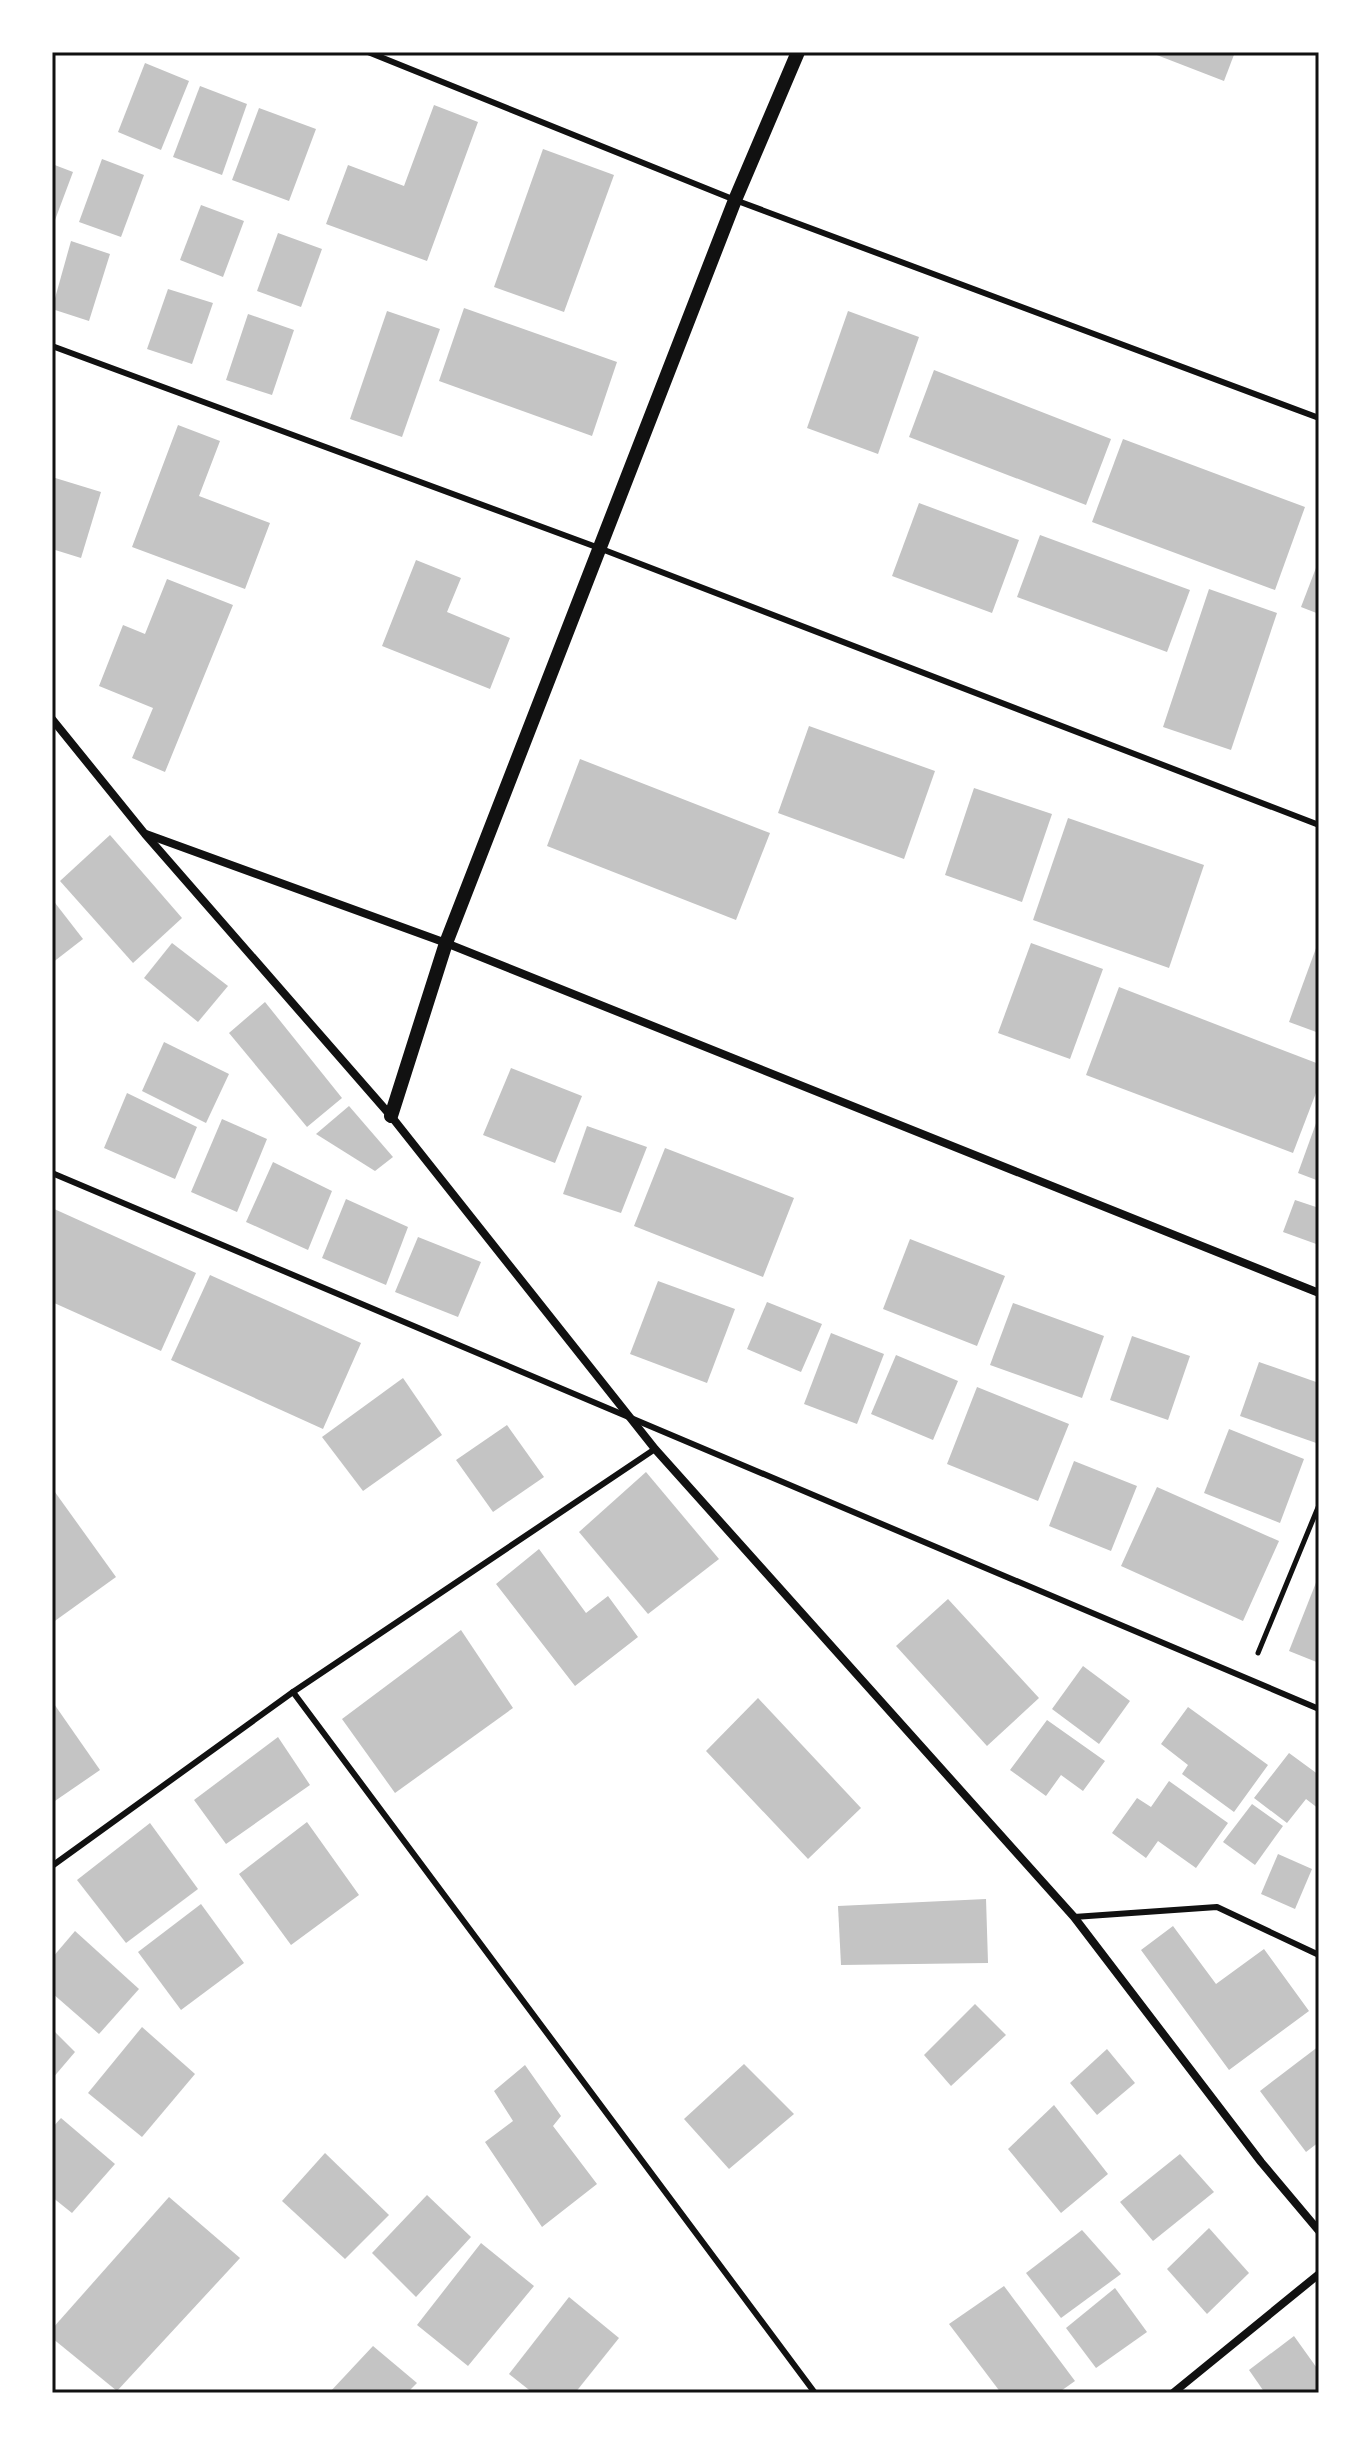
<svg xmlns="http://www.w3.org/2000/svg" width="1371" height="2445" font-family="'PT Sans',sans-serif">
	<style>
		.building { fill: #c4c4c4 }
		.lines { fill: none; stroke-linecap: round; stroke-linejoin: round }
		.path { stroke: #111; stroke-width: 5 }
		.service { stroke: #111; stroke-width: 6 }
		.minor { stroke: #111; stroke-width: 8 }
		.tertiary { stroke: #111; stroke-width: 14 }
		.neatline { fill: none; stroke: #111; stroke-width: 3 }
	</style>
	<rect width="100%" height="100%" fill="#fff"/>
	<g class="building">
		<polygon points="1149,52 1235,52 1224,81"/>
		<polygon points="145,63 189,81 161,150 118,132"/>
		<polygon points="200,86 247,104 222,175 173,157"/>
		<polygon points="434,105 478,122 427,261 326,224 348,165 404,186"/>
		<polygon points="259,108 316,129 289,201 232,180"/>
		<polygon points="543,149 614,175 564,312 494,287"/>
		<polygon points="102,159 144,175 121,237 79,222"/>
		<polygon points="52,164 73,172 52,228"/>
		<polygon points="201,205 244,221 223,277 180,260"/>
		<polygon points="278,233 322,249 301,307 257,291"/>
		<polygon points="71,241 110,254 89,321 52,309"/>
		<polygon points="168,289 213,303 192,364 147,349"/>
		<polygon points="464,308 617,362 592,436 439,381"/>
		<polygon points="387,311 440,329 402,437 350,419"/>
		<polygon points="848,311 919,337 878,454 807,428"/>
		<polygon points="248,314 294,330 272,395 226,380"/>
		<polygon points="934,370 1111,439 1086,505 909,437"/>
		<polygon points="178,425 220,441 199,496 270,523 245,589 132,547"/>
		<polygon points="1123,439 1305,507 1275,590 1092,522"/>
		<polygon points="52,477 101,492 81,558 52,549"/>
		<polygon points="919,503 1019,540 992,613 892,576"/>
		<polygon points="1040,535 1190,590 1167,652 1017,597"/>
		<polygon points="416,560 461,578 447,612 510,638 490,689 382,646"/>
		<polygon points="1319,560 1319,614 1301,607"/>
		<polygon points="167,579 233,605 165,772 132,758 153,708 99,686 123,625 145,634"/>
		<polygon points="1209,589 1277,613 1231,750 1163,727"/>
		<polygon points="809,726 935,771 904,859 778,813"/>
		<polygon points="580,759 770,833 736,920 547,846"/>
		<polygon points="974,788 1052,814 1022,902 945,875"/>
		<polygon points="1068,818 1204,865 1169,968 1033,920"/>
		<polygon points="110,835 182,918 133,963 60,881"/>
		<polygon points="52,899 83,939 52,963"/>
		<polygon points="1319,940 1319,1033 1289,1022"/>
		<polygon points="172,943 228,986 198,1022 144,978"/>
		<polygon points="1031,943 1103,969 1070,1059 998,1033"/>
		<polygon points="1119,987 1319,1064 1319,1085 1293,1153 1086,1075"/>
		<polygon points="265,1002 342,1098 307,1127 229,1033"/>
		<polygon points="164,1042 229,1074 206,1123 142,1091"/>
		<polygon points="511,1068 582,1096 555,1163 483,1135"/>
		<polygon points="127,1093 197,1127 175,1179 104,1148"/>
		<polygon points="349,1106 393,1157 375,1171 316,1134"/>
		<polygon points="1319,1115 1319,1181 1298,1173"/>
		<polygon points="222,1119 267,1139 237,1212 191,1192"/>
		<polygon points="587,1126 647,1147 621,1213 563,1194"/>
		<polygon points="665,1148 794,1198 763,1277 634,1226"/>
		<polygon points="273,1162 332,1191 308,1250 246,1222"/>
		<polygon points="346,1199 408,1227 386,1285 322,1258"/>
		<polygon points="1295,1200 1319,1208 1319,1245 1283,1232"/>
		<polygon points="52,1208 196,1273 161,1351 52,1302"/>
		<polygon points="418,1237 481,1262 458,1317 395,1292"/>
		<polygon points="910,1239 1005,1276 977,1346 883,1309"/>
		<polygon points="210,1275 361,1343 323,1429 171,1360"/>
		<polygon points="658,1281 735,1309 707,1383 630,1354"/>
		<polygon points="767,1302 822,1324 801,1372 747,1349"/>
		<polygon points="1013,1303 1104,1336 1082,1398 990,1365"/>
		<polygon points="831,1333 884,1354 857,1424 804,1404"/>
		<polygon points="1132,1336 1190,1356 1168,1420 1110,1400"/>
		<polygon points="896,1355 958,1381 933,1440 871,1414"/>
		<polygon points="1259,1362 1319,1383 1319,1444 1240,1416"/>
		<polygon points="403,1378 442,1435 363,1491 322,1437"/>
		<polygon points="977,1387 1069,1424 1038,1501 947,1464"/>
		<polygon points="507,1425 544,1477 493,1512 456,1460"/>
		<polygon points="1229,1429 1304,1459 1280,1523 1204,1493"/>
		<polygon points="1074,1461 1137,1486 1111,1551 1049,1526"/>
		<polygon points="646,1472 719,1559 648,1614 579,1532"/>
		<polygon points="1157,1487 1279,1541 1243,1621 1121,1566"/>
		<polygon points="52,1488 116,1577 52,1623"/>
		<polygon points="539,1549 586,1613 608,1596 638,1637 575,1686 496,1584"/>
		<polygon points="1319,1575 1319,1663 1289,1651"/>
		<polygon points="948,1599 1039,1698 987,1746 896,1646"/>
		<polygon points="461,1630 513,1708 395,1793 342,1719"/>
		<polygon points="1083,1666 1130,1701 1099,1744 1052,1709"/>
		<polygon points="758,1698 861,1808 808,1859 706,1751"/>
		<polygon points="52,1701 100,1770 52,1803"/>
		<polygon points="1188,1707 1268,1765 1234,1812 1182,1774 1188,1765 1161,1744"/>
		<polygon points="1047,1720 1105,1761 1083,1791 1061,1775 1046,1796 1010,1770"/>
		<polygon points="278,1737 310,1785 226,1844 194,1800"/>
		<polygon points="1289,1753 1319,1775 1319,1809 1306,1799 1287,1823 1254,1798"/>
		<polygon points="1169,1781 1228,1823 1196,1868 1158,1841 1146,1858 1112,1833 1137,1798 1151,1807"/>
		<polygon points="1252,1804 1283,1826 1255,1865 1223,1842"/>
		<polygon points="307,1822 359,1895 291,1945 239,1874"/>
		<polygon points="150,1823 198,1889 126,1943 77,1880"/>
		<polygon points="1278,1854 1312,1869 1295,1909 1261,1894"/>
		<polygon points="986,1899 988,1963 841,1965 838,1906"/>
		<polygon points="201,1904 244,1963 181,2010 138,1952"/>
		<polygon points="1173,1926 1216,1984 1264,1949 1309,2011 1229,2070 1141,1950"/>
		<polygon points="75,1931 139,1989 99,2034 52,1993 52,1958"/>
		<polygon points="975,2004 1006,2035 951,2086 924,2055"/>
		<polygon points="142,2027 195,2074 142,2137 88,2093"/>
		<polygon points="52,2029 75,2052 52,2079"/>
		<polygon points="1319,2046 1319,2142 1306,2152 1260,2091"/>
		<polygon points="1107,2049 1135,2083 1097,2115 1070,2083"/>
		<polygon points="744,2064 794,2114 729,2169 684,2119"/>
		<polygon points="525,2065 561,2116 553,2126 597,2184 542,2227 485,2142 513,2121 494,2091"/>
		<polygon points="1054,2105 1108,2174 1061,2213 1008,2149"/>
		<polygon points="61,2118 115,2164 72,2213 52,2197 52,2128"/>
		<polygon points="325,2153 389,2215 345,2259 282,2201"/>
		<polygon points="1180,2154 1214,2192 1153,2241 1120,2202"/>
		<polygon points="427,2195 471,2237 416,2297 372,2253"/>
		<polygon points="169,2197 240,2258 117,2391 52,2338 52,2329"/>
		<polygon points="1209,2228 1249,2273 1207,2314 1167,2269"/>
		<polygon points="1082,2230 1121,2274 1061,2318 1026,2273"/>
		<polygon points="481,2243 534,2286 468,2366 417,2325"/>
		<polygon points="1004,2286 1075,2381 1058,2393 1001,2393 949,2324"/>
		<polygon points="1115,2288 1147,2332 1096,2368 1066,2328"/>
		<polygon points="569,2297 619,2338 575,2393 533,2393 509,2374"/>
		<polygon points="1294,2336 1319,2371 1319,2393 1265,2393 1249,2370"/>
		<polygon points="373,2346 417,2383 407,2393 329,2393"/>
	</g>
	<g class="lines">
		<polyline class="path" points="1258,1653 1319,1505"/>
		<g class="service">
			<polyline points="368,52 735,200 1319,418"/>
			<polyline points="52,346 599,548 1319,825"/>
			<polyline points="52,1173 1319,1709"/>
			<polyline points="293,1692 815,2393"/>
			<polyline points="52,1866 293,1692 655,1449"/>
			<polyline points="1074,1917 1217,1907 1319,1955"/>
		</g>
		<g class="minor">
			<polyline points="52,719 145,834 391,1116 655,1449 1074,1917 1261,2162 1319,2231"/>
			<polyline points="146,834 446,943 1319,1293"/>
			<polyline points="1173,2393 1319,2274"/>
		</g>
		<polyline class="tertiary" points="391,1116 446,943 735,200 798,52"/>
	</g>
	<rect width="1371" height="2445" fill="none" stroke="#ffffff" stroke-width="108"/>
	<rect x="54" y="54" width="1263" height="2337" class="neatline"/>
</svg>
